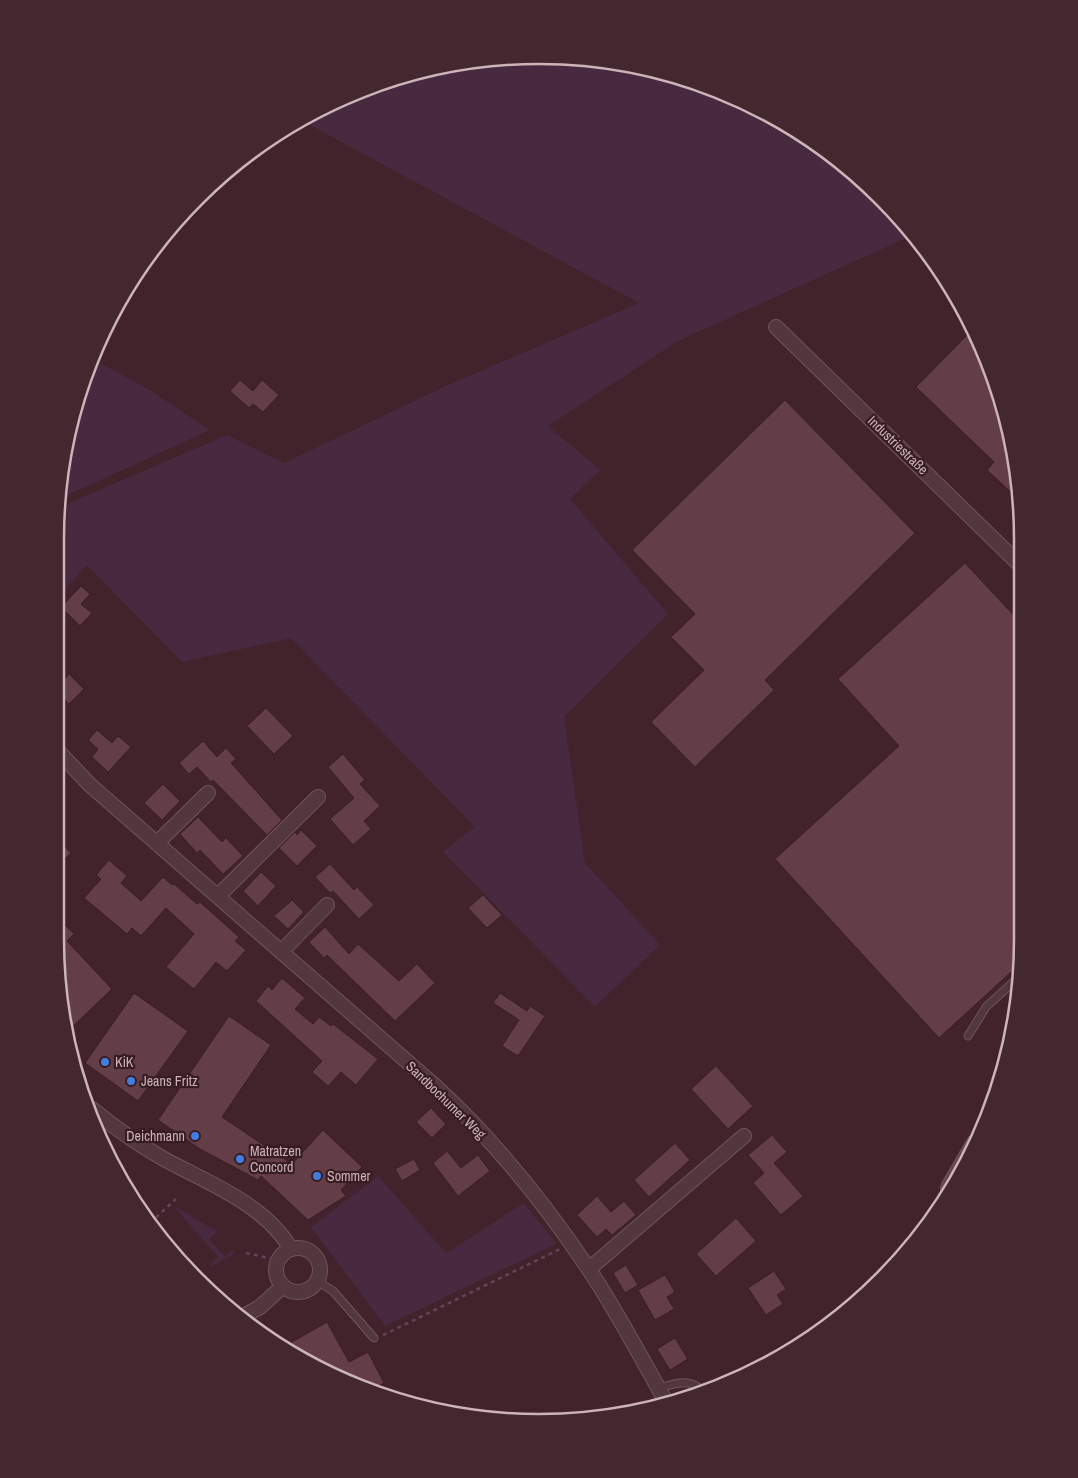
<svg xmlns="http://www.w3.org/2000/svg" width="1078" height="1478" font-family="'Archivo Narrow',sans-serif">
	<style>
		.green { fill: #472940 }
		.building { fill: #633e47; stroke: #391e25 }
		.lines { fill: none; stroke-linecap: round; stroke-linejoin: round }
		.lane-casing { stroke: #6f555c; stroke-width: 9 }
		.street-casing { stroke: #6f555c; stroke-width: 16 }
		.secondary-casing { stroke: #6f555c; stroke-width: 22 }
		.path { stroke: #62455a; stroke-width: 2.5; stroke-dasharray: 4 4; stroke-linecap: butt }
		.lane { stroke: #52373e; stroke-width: 7 }
		.street { stroke: #52373e; stroke-width: 14 }
		.secondary { stroke: #65454b; stroke-width: 20 }
		.shop-dot { fill: #3f7fe0; stroke: #371c23; stroke-width: 2 }
		.labels { text-anchor: middle; stroke-width: 4.5; stroke-linejoin: round; paint-order: stroke }
		.street-label { font-size: 14px; fill: #ccb4b9; stroke: #371c23 }
		.poi-label { font-size: 14px; fill: #ccb4b9; stroke: #371c23; text-anchor: start }
		.rim { fill: none; stroke: #ccb4b9; stroke-width: 2.5 }
	</style>
	<rect width="100%" height="100%" fill="#42232b"/>
	<g class="green">
		<polygon points="571,56 665,72 753,105 834,155 903,220 913,235 678,341 548,426 600,470 570,499 668,614 564,717 585,863 660,945 595,1007 443,852 475,827 291,638 182,662 87,565 55,600 55,539 58,508 227,435 284,463 448,385 639,303 299,119 384,81 476,59"/>
		<polygon points="96,361 148,389 210,430 59,499 64,444"/>
		<polygon points="378,1176 446,1253 524,1203 556,1244 385,1326 311,1227"/>
		<polygon points="177,1208 218,1232 209,1239 225,1257 233,1249 234,1254 211,1267 210,1265 218,1257 176,1209"/>
	</g>
	<g class="building">
		<polygon points="974,328 1019,476 1019,500 987,470 994,462 916,387"/>
		<polygon points="240,380 253,391 262,380 279,395 263,412 253,404 249,408 230,391"/>
		<polygon points="785,400 915,533 765,680 774,690 695,767 651,722 704,670 671,637 695,614 632,550"/>
		<polygon points="965,563 1020,622 1022,962 939,1038 775,859 899,746 838,679"/>
		<polygon points="81,586 90,594 81,604 92,613 80,626 61,607"/>
		<polygon points="69,674 84,689 69,704 55,690"/>
		<polygon points="266,708 293,736 274,754 247,726"/>
		<polygon points="97,730 112,743 118,736 131,747 108,772 92,757 98,749 88,740"/>
		<polygon points="203,741 217,757 226,748 236,759 231,763 282,820 267,835 213,780 211,782 197,767 189,774 179,763"/>
		<polygon points="343,754 365,780 360,784 380,806 364,821 371,829 353,845 330,819 354,798 328,767"/>
		<polygon points="163,784 180,801 162,820 144,803"/>
		<polygon points="198,817 222,842 226,838 243,856 223,874 200,850 197,853 180,834"/>
		<polygon points="301,830 317,846 297,866 279,848 295,832 297,835"/>
		<polygon points="55,837 71,853 55,869"/>
		<polygon points="109,860 127,876 121,883 141,901 163,877 172,885 174,884 197,904 200,902 239,937 235,941 246,950 227,971 216,962 194,989 166,967 194,934 166,908 141,936 132,928 127,934 84,898 101,879 96,875"/>
		<polygon points="330,864 354,890 357,887 374,905 359,919 333,891 330,893 315,877"/>
		<polygon points="261,872 276,886 258,906 243,891"/>
		<polygon points="483,895 502,915 487,928 468,908"/>
		<polygon points="292,900 304,912 288,929 274,916"/>
		<polygon points="55,915 74,934 67,941 112,989 67,1032 55,939"/>
		<polygon points="325,927 349,954 358,944 399,981 417,964 435,983 395,1021 327,955 324,958 309,942"/>
		<polygon points="282,978 305,998 295,1009 313,1024 319,1017 331,1026 333,1024 378,1059 356,1085 341,1072 328,1086 312,1072 322,1061 256,1001 268,986 272,990"/>
		<polygon points="134,993 188,1031 138,1101 85,1063"/>
		<polygon points="500,993 527,1011 530,1006 545,1016 518,1056 502,1046 519,1020 493,1003"/>
		<polygon points="229,1016 271,1045 222,1117 292,1164 323,1130 362,1167 341,1190 346,1196 308,1220 261,1176 258,1180 200,1149 158,1120"/>
		<polygon points="716,1066 753,1106 728,1129 691,1089"/>
		<polygon points="431,1108 446,1124 432,1138 416,1122"/>
		<polygon points="772,1135 787,1152 774,1163 803,1196 781,1215 753,1183 764,1173 748,1155"/>
		<polygon points="675,1143 690,1160 649,1197 634,1180"/>
		<polygon points="447,1151 461,1168 478,1155 490,1171 458,1196 433,1163"/>
		<polygon points="414,1159 420,1170 402,1181 395,1169"/>
		<polygon points="597,1196 611,1212 624,1201 636,1215 612,1235 606,1229 597,1237 577,1215"/>
		<polygon points="736,1218 756,1241 716,1276 696,1254"/>
		<polygon points="626,1265 638,1285 625,1293 613,1273"/>
		<polygon points="774,1271 786,1289 777,1295 783,1304 766,1315 748,1288"/>
		<polygon points="665,1275 675,1292 667,1297 674,1309 655,1320 638,1290"/>
		<polygon points="327,1322 349,1362 368,1352 384,1383 375,1388 325,1373 285,1346"/>
		<polygon points="675,1338 688,1359 670,1370 657,1349"/>
	</g>
	<g class="lines">
		<defs>
			<g id="lane">
				<polyline points="968,1036 986,1007 1021,975"/>
				<polyline points="317,1281 333,1291 374,1338"/>
				<path d="M659,1388C674,1384 687,1378 701,1389"/>
			</g>
			<g id="street">
				<polyline points="776,327 1019,564"/>
				<path d="M55,748L90,785L434,1085C491,1137 545,1204 588,1268C617,1311 640,1356 665,1400"/>
				<polyline points="157,843 208,793"/>
				<polyline points="218,896 318,797"/>
				<polyline points="281,952 327,905"/>
				<path d="M92,1109C114,1127 139,1145 164,1159C208,1183 265,1204 291,1249"/>
				<circle cx="298" cy="1270" r="22"/>
				<polyline points="589,1269 744,1136"/>
				<polyline points="242,1317 260,1307 282,1287"/>
			</g>
			<polyline id="secondary" points="951,1188 976,1145"/>
		</defs>
		<use href="#lane" class="lane-casing"/>
		<use href="#street" class="street-casing"/>
		<use href="#secondary" class="secondary-casing"/>
		<g class="path">
			<polyline points="150,1223 176,1199"/>
			<polyline points="246,1253 278,1260"/>
			<polyline points="383,1335 560,1249"/>
		</g>
		<use href="#lane" class="lane"/>
		<use href="#street" class="street"/>
		<use href="#secondary" class="secondary"/>
	</g>
	<g class="shop-dot">
		<circle cx="105" cy="1062" r="5"/>
		<circle cx="131" cy="1081" r="5"/>
		<circle cx="195" cy="1136" r="5"/>
		<circle cx="240" cy="1159" r="5"/>
		<circle cx="317" cy="1176" r="5"/>
	</g>
	<g class="labels">
		<g class="street-label">
			<text transform="translate(898 445) rotate(44)" y="5">Industriestraße</text>
			<text transform="translate(446 1100) rotate(44)" y="5">Sandbochumer Weg</text>
		</g>
		<g class="poi-label">
			<text x="115" y="1067">KiK</text>
			<text x="141" y="1086">Jeans Fritz</text>
			<text x="185" y="1141" text-anchor="end">Deichmann</text>
			<text x="250" y="1156">Matratzen<tspan x="250" dy="16">Concord</tspan></text>
			<text x="327" y="1181">Sommer</text>
		</g>
	</g>
	<path d="M0 0H1078V1478H0ZM539 64H539A475 475 0 0 1 1014 539V939A475 475 0 0 1 539 1414H539A475 475 0 0 1 64 939V539A475 475 0 0 1 539 64Z" fill="#43282f" fill-rule="evenodd"/>
	<path class="rim" d="M539 64H539A475 475 0 0 1 1014 539V939A475 475 0 0 1 539 1414H539A475 475 0 0 1 64 939V539A475 475 0 0 1 539 64Z"/>
</svg>
